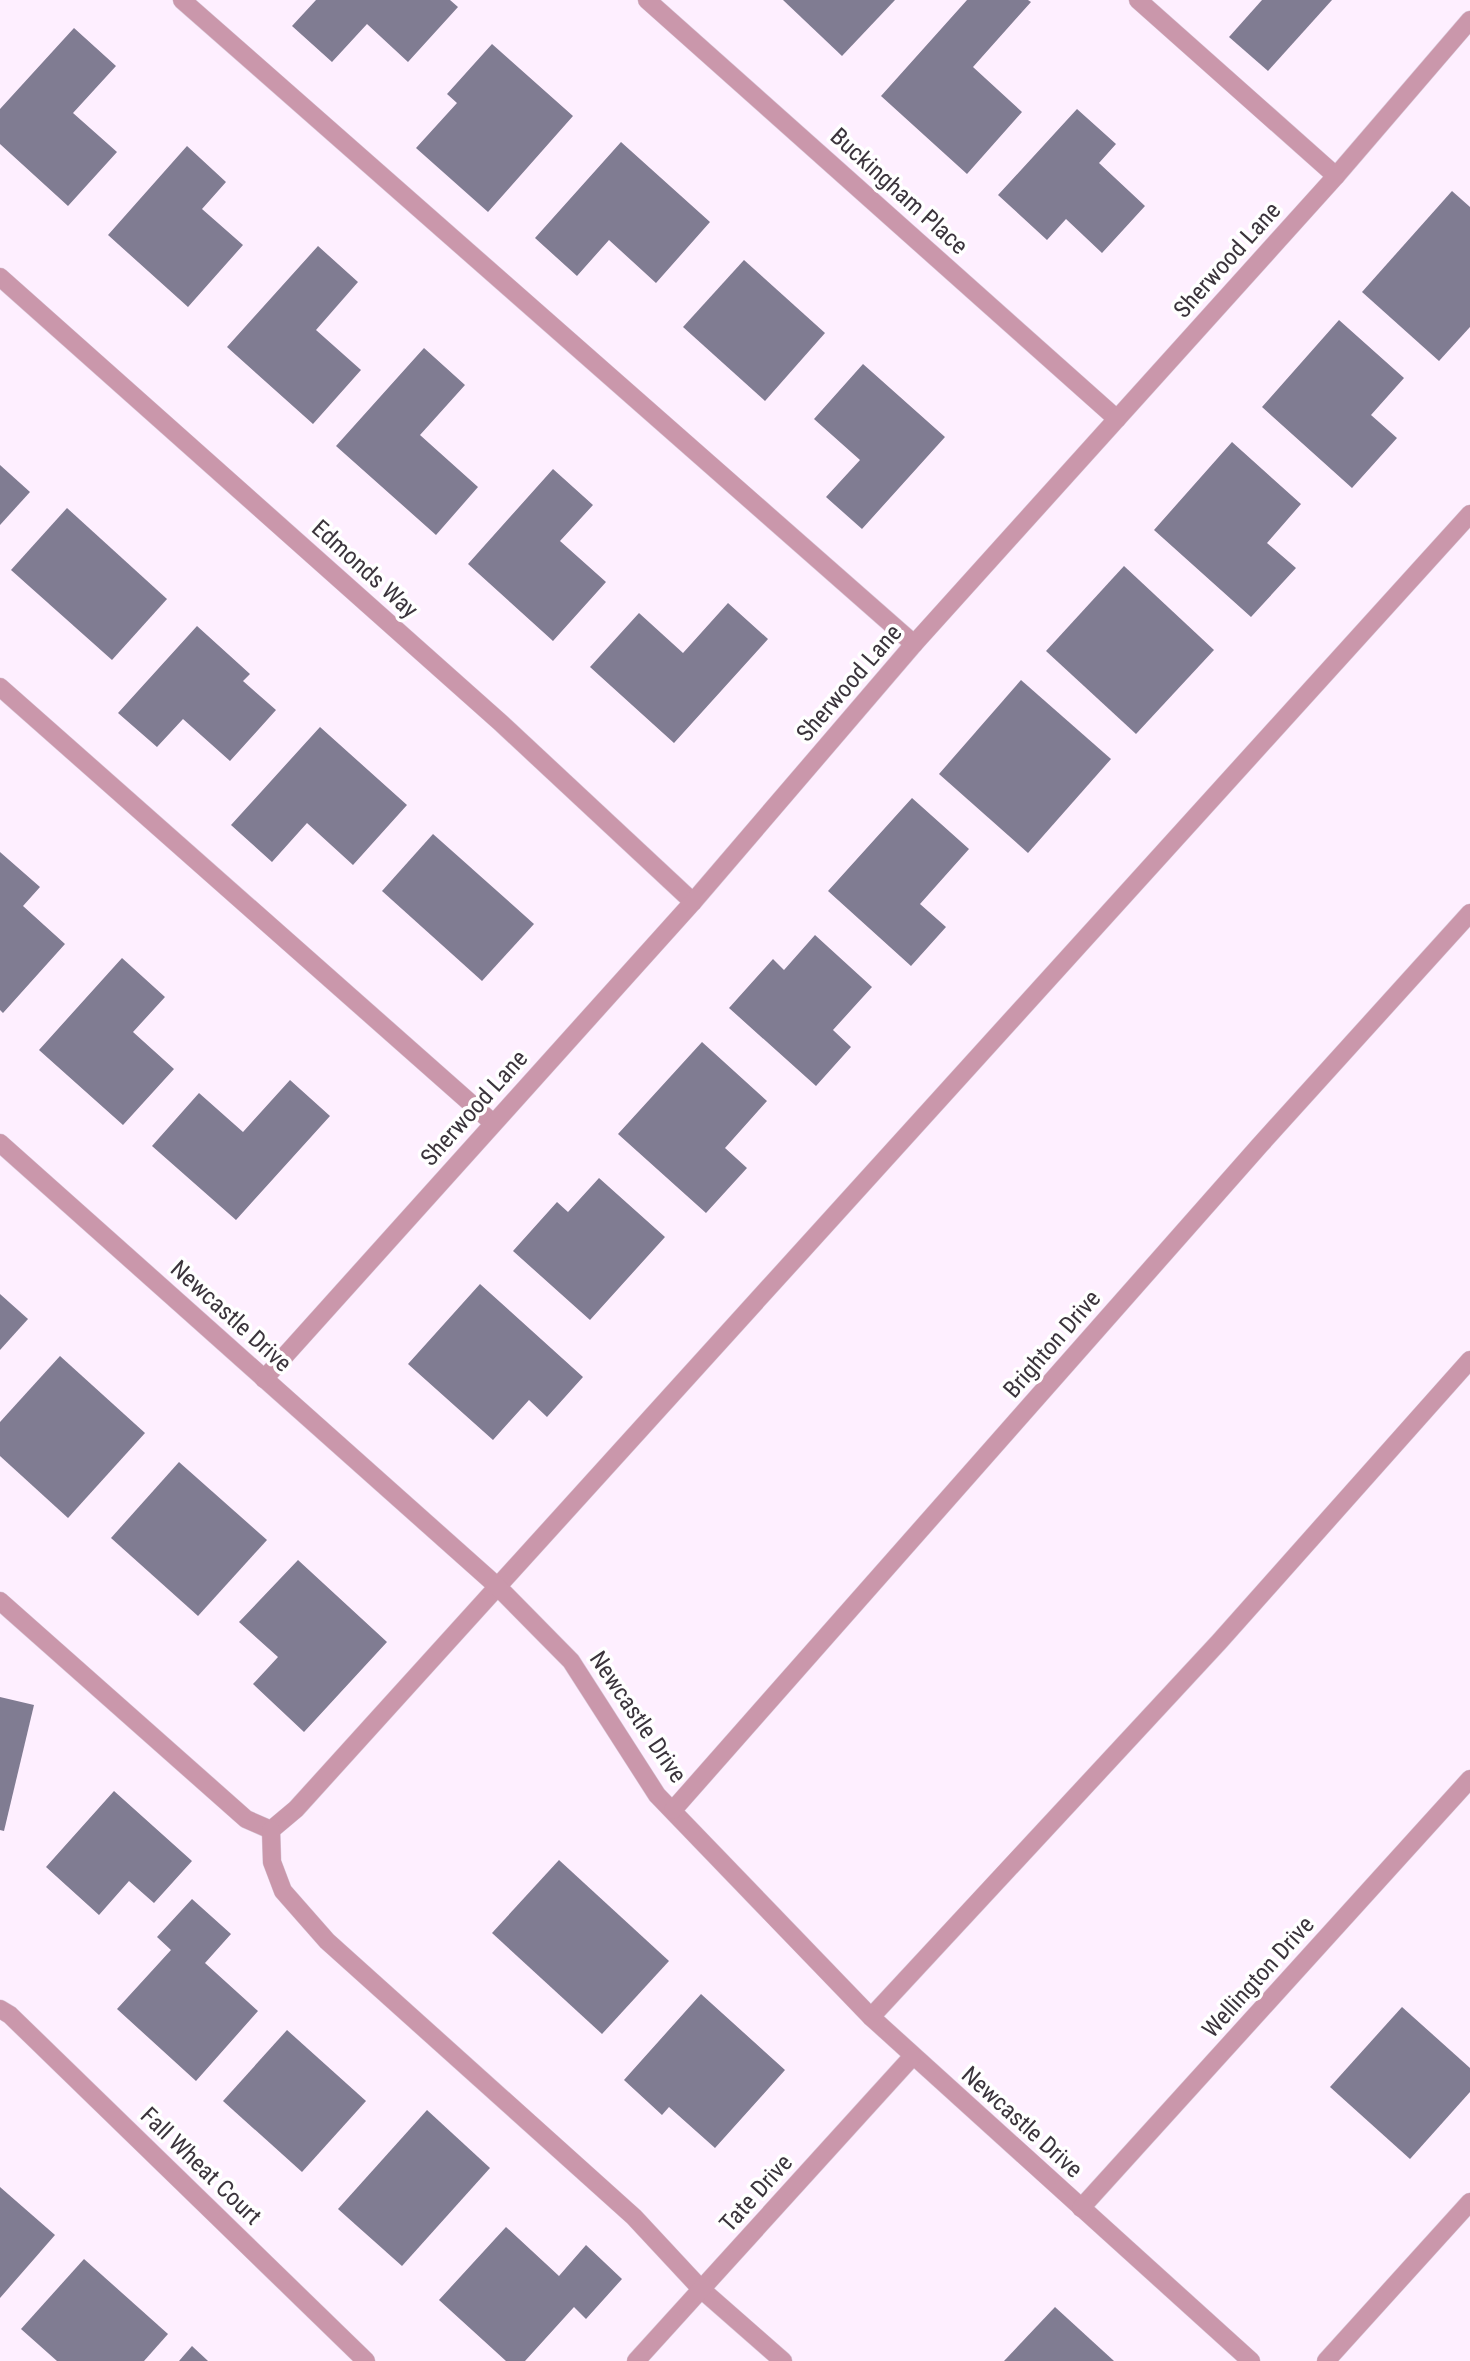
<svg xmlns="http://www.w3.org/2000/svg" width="1470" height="2361" font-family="'Roboto Condensed',sans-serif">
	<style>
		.building { fill: #807c92 }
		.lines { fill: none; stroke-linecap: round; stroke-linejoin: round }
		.service-casing { stroke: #dbcddc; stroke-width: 19 }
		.minor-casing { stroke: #dbcddc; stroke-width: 19 }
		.service { stroke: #ca97ab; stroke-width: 18 }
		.minor { stroke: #ca97ab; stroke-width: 18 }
		.labels { text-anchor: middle; stroke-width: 7; stroke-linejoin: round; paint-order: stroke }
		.street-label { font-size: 24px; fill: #3b343c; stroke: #fff }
	</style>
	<rect width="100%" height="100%" fill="#feefff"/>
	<g class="building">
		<polygon points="316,0 450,0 458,7 408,62 367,24 332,62 292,26"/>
		<polygon points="783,0 895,0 842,56"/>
		<polygon points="967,0 1028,0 1031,2 973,67 1022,112 967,174 881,96"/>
		<polygon points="1262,0 1332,0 1268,71 1229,37"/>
		<polygon points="74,28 116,66 73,113 117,152 68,206 0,144 0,109"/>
		<polygon points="492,44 573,116 488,212 416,148 457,103 447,94"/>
		<polygon points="1077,109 1116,144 1099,163 1145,206 1102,253 1066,219 1047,240 998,195"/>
		<polygon points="621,142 710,222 656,283 609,240 577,276 535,238"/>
		<polygon points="187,146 226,182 202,209 243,245 188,307 108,235"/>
		<polygon points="1452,191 1470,207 1470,327 1439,361 1362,292"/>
		<polygon points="318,246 358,282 316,330 361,370 313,424 227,347"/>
		<polygon points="744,260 825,333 765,401 683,327"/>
		<polygon points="1339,320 1404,378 1371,415 1397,438 1352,488 1262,407"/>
		<polygon points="424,348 465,385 420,435 478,487 436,535 336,446"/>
		<polygon points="863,364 945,437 862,529 826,497 860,460 814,419"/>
		<polygon points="1232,442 1301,504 1267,543 1296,568 1251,617 1154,530"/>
		<polygon points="0,465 30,492 0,525"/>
		<polygon points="553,469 593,505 560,541 606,582 553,641 468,564"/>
		<polygon points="67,508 167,599 112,660 11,570"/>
		<polygon points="1124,566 1214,650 1136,734 1046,651"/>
		<polygon points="728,603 768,639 674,743 590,667 639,613 683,653"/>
		<polygon points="197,626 250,674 243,681 276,710 230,761 183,719 157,747 118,713"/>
		<polygon points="1021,680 1111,759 1028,853 939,774"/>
		<polygon points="320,727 407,805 353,865 307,823 272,862 231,825"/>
		<polygon points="912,798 969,849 920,904 946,927 911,966 828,891"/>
		<polygon points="433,834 534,924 482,981 382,891"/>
		<polygon points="0,852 40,887 23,906 65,944 3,1013 0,1010"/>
		<polygon points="815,935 872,987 833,1030 851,1047 816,1086 729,1008 773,959 784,970"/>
		<polygon points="122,958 165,997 133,1032 174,1069 123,1125 39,1050"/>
		<polygon points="702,1042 767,1101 725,1148 747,1168 706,1213 618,1134"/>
		<polygon points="290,1080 330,1116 236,1220 152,1146 199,1093 243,1132"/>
		<polygon points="599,1178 665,1237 590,1320 513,1251 557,1202 568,1212"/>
		<polygon points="480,1284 583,1377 547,1417 529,1400 493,1440 408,1364"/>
		<polygon points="0,1294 28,1319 0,1350"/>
		<polygon points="60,1356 145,1433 68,1518 0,1456 0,1422"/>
		<polygon points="179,1462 267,1540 198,1616 111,1538"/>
		<polygon points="298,1560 387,1642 304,1732 253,1684 278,1657 239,1622"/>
		<polygon points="0,1697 34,1705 4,1831 0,1830"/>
		<polygon points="114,1791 192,1861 154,1903 129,1881 99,1915 46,1867"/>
		<polygon points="559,1860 669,1961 602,2034 492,1933"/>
		<polygon points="192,1899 231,1934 205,1963 258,2011 196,2081 117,2009 171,1950 157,1937"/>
		<polygon points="701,1994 785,2070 715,2148 669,2107 662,2115 624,2080"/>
		<polygon points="1402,2007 1470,2068 1470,2092 1410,2159 1330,2087"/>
		<polygon points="287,2030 366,2101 302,2172 223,2101"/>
		<polygon points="427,2110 490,2168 402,2266 338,2209"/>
		<polygon points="0,2187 55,2235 0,2298"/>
		<polygon points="506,2227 559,2276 586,2245 622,2279 586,2319 574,2307 525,2361 506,2361 439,2300"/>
		<polygon points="84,2259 168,2334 144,2361 57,2361 21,2329"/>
		<polygon points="1055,2307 1114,2361 1004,2361"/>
		<polygon points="192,2346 208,2361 179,2361"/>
	</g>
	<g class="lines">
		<defs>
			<g id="service">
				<polyline points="182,0 914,644"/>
				<polyline points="1138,0 1336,176"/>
				<polyline points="0,687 493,1123"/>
				<polyline points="0,1601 246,1819 271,1830 296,1809 1470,514"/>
				<polyline points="271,1830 272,1862 283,1891 327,1941 634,2217 701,2289 783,2361"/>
				<polyline points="871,2017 1219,1642 1470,1360"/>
				<polyline points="1326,2361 1470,2202"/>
			</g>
			<g id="minor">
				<polyline points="647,0 1117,419"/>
				<polyline points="0,277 501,723 693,902"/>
				<polyline points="0,1143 497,1586 571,1661 657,1795 871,2017 1251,2361"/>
				<polyline points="264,1379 693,902 914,644 1336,176 1470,20"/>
				<polyline points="673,1810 1260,1145 1470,913"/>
				<polyline points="0,2009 10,2015 366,2361"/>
				<polyline points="1081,2208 1470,1779"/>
				<polyline points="636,2361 912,2057"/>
			</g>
		</defs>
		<use href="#service" class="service-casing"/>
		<use href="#minor" class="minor-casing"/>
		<use href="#service" class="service"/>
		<use href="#minor" class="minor"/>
	</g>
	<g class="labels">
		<g class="street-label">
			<text transform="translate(899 191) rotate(42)" y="8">Buckingham Place</text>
			<text transform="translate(1227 260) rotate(-48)" y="8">Sherwood Lane</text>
			<text transform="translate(365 569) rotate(42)" y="8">Edmonds Way</text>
			<text transform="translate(849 683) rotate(-49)" y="8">Sherwood Lane</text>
			<text transform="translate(474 1108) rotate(-48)" y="8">Sherwood Lane</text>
			<text transform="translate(231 1316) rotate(42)" y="8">Newcastle Drive</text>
			<text transform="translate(1052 1344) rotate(-49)" y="8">Brighton Drive</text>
			<text transform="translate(638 1717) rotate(56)" y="8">Newcastle Drive</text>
			<text transform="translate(1258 1977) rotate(-48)" y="8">Wellington Drive</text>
			<text transform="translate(1022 2122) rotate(42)" y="8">Newcastle Drive</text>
			<text transform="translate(201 2166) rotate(44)" y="8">Fall Wheat Court</text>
			<text transform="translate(756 2193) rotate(-48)" y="8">Tate Drive</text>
		</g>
	</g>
</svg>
